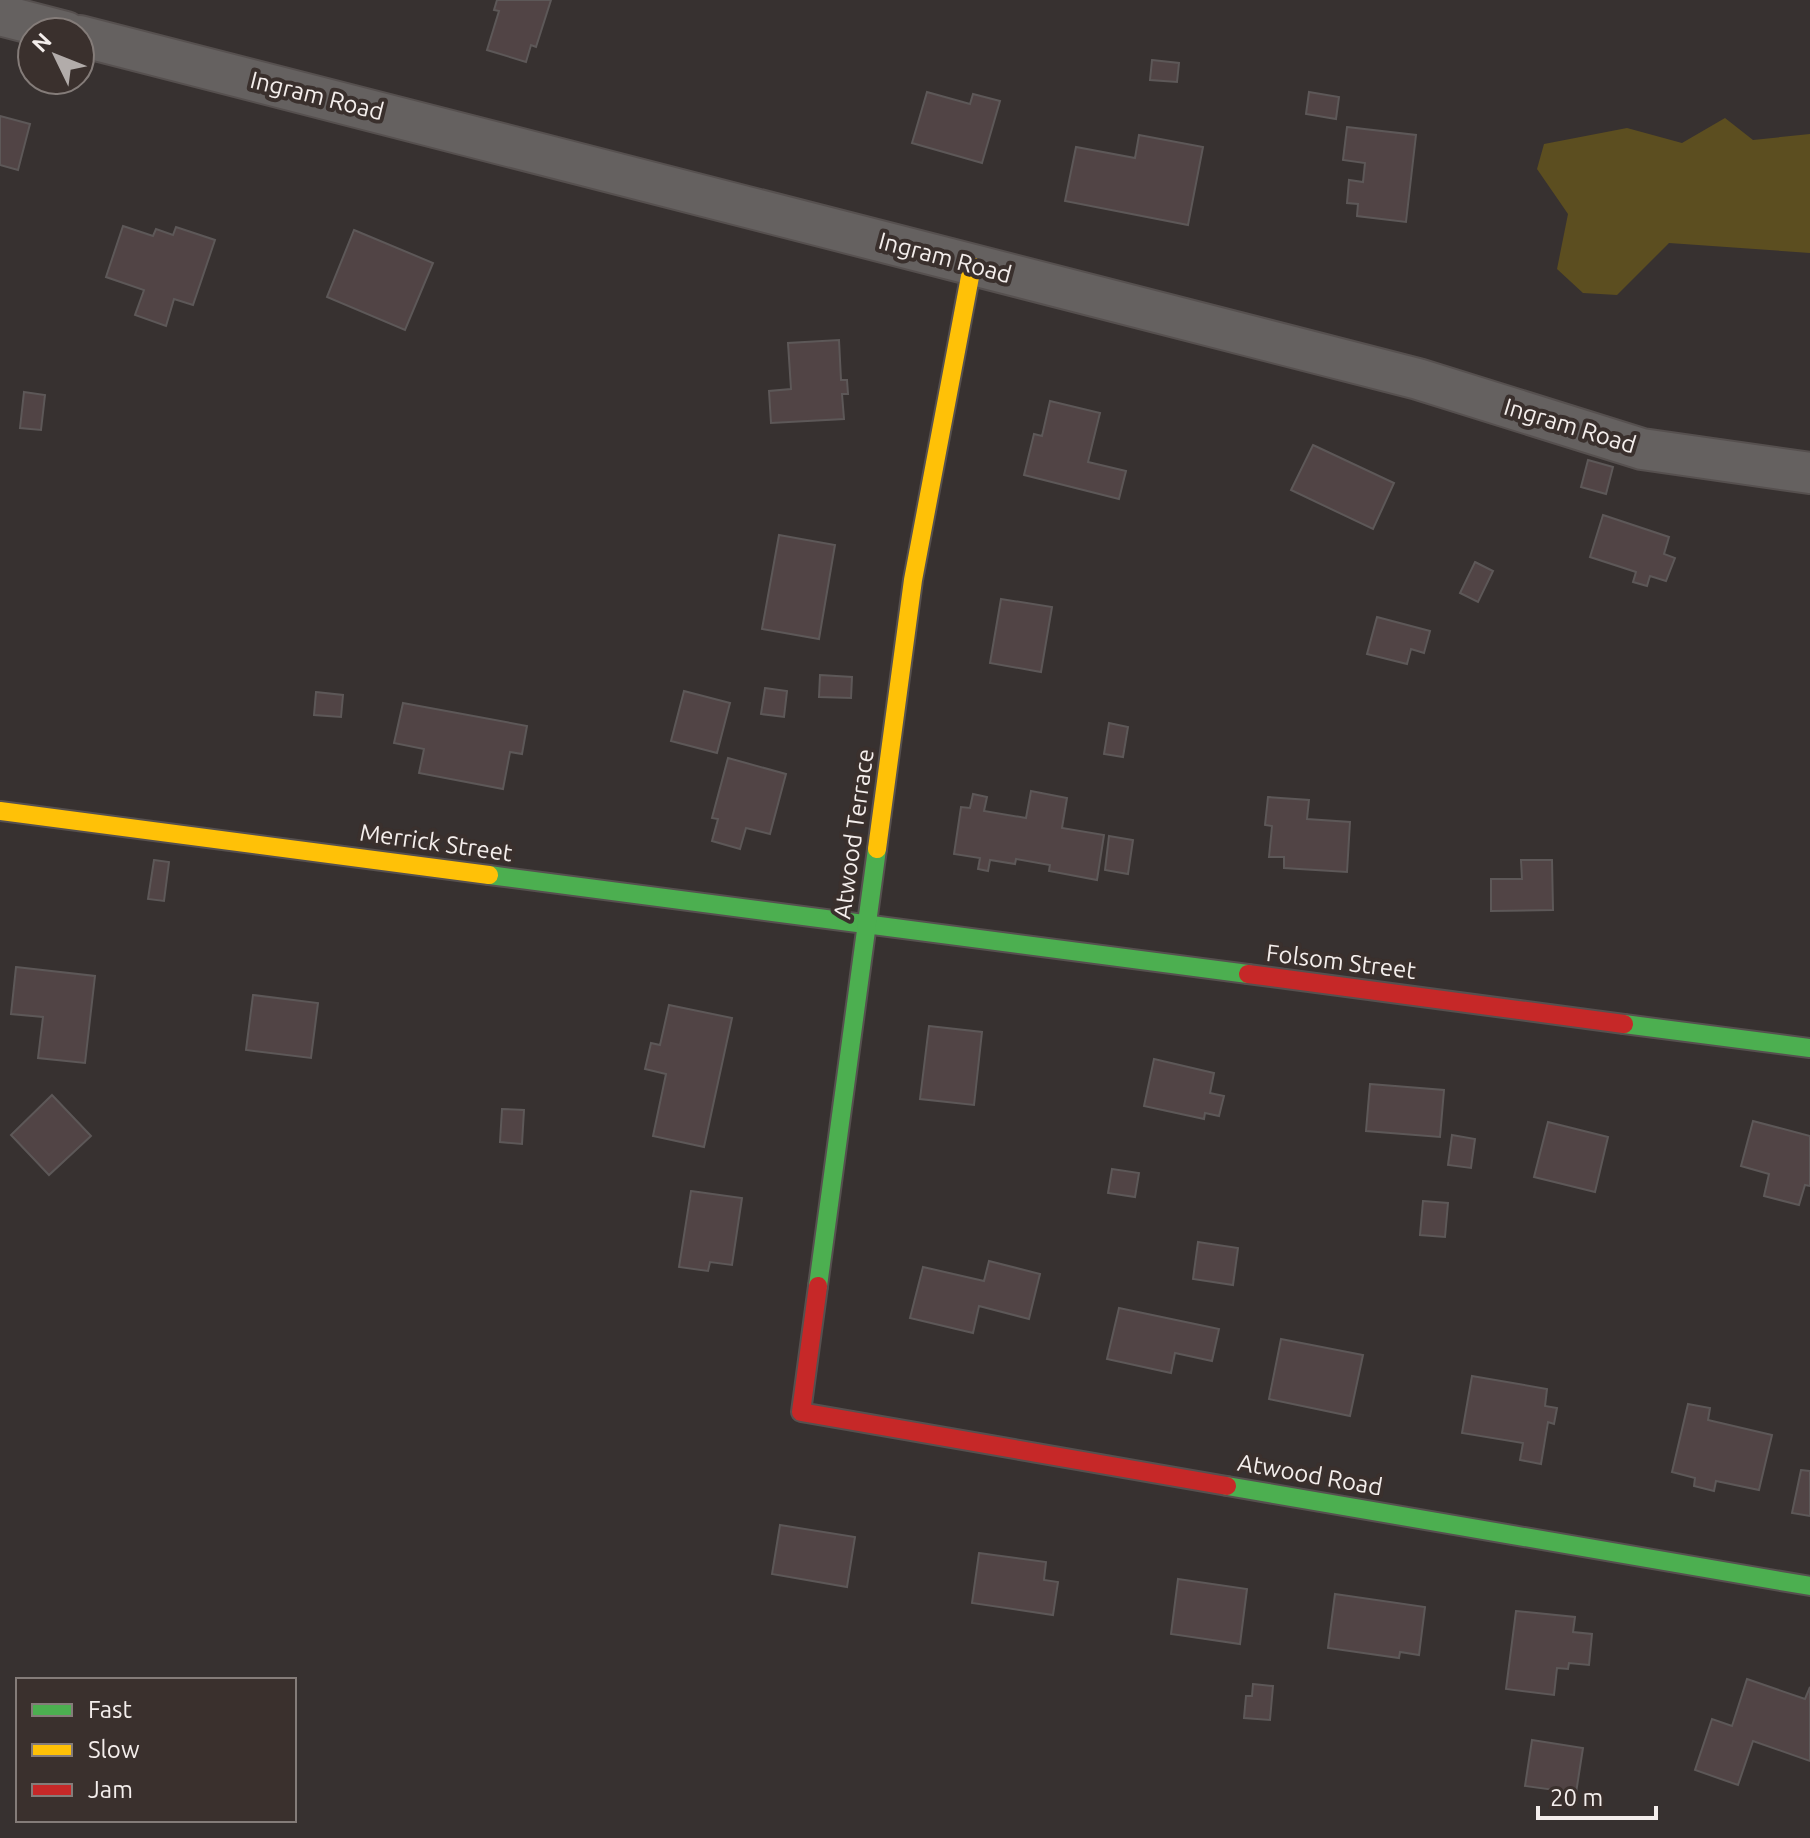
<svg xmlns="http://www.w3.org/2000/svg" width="1810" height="1838" font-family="Ubuntu,sans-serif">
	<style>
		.green { fill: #5c4e20 }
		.building { fill: #514445; stroke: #5d5858; stroke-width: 2 }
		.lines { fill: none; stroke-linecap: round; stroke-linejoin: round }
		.street-casing { stroke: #56504f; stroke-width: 44 }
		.fast-casing { stroke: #56504f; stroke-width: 22 }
		.slow-casing { stroke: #56504f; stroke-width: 22 }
		.jam-casing { stroke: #56504f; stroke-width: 22 }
		.street { stroke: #656160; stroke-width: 40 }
		.fast { stroke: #4caf50; stroke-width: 18 }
		.slow { stroke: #ffc107; stroke-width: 18 }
		.jam { stroke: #c62828; stroke-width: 18 }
		.labels { text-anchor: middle; stroke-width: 8; stroke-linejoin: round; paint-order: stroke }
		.street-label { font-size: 24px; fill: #f4eeec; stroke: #3a302d }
	</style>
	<rect width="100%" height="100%" fill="#373130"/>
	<polygon class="green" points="1725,118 1753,140 1810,134 1810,253 1669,243 1617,295 1583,293 1557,269 1568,214 1537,169 1544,144 1627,128 1682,143"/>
	<g class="building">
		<polygon points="497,0 551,0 536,47 531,45 526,62 487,50 499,11 494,10"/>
		<polygon points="1152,60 1179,63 1177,82 1150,80"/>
		<polygon points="927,92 970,104 973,94 1000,101 982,163 912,143"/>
		<polygon points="1309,92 1339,97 1336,119 1306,114"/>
		<polygon points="0,116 30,124 18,170 0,165"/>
		<polygon points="1347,127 1416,135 1406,222 1357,216 1358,204 1347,203 1349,180 1363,182 1365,163 1343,160"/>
		<polygon points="1139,135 1203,147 1188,225 1065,201 1076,147 1135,158"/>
		<polygon points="123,226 153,236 156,229 173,235 176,227 215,240 193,305 174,299 166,326 135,315 144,290 106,277"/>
		<polygon points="354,230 433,263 405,330 327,297"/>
		<polygon points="839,340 841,380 847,380 848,394 842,394 844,419 771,423 769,391 791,389 788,343"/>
		<polygon points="24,392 45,395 41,430 20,428"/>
		<polygon points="1050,401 1100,413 1088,462 1126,471 1119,499 1024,475 1034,434 1042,436"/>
		<polygon points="1313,445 1394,483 1373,529 1291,490"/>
		<polygon points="1588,460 1613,467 1606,494 1581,487"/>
		<polygon points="1603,515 1669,537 1664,554 1675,558 1666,581 1650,576 1647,586 1633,582 1636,572 1590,557"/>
		<polygon points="779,535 835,545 819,639 762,629"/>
		<polygon points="1475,562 1493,571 1478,602 1460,593"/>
		<polygon points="1001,599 1052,607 1041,672 990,663"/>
		<polygon points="1377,617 1430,631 1424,653 1411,649 1407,664 1367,654"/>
		<polygon points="820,675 852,677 851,698 819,697"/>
		<polygon points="765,688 787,691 784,717 761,714"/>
		<polygon points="684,691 730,703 717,753 671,741"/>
		<polygon points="316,692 343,695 341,717 314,715"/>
		<polygon points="403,703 527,726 522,754 510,752 503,789 419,773 424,749 394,743"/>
		<polygon points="1109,723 1128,727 1123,757 1104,754"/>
		<polygon points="728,758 786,774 770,834 746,828 740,849 712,841 718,819 712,818"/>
		<polygon points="1031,791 1067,798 1062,828 1104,835 1097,880 1049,871 1050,865 1016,859 1015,864 990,860 988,871 978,869 980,858 954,854 961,807 970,808 973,794 987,797 984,811 1026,818"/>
		<polygon points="1268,797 1309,800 1307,819 1350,822 1347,872 1284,868 1284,857 1269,857 1272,826 1265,825"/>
		<polygon points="1109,836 1133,840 1128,874 1105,870"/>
		<polygon points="154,860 169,862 164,901 148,899"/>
		<polygon points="1521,860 1552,860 1553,910 1491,911 1491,879 1522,879"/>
		<polygon points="16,967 95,976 85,1063 38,1058 43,1017 11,1014"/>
		<polygon points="253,995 318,1003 311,1058 246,1050"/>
		<polygon points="669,1005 732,1018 704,1147 653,1136 666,1074 645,1069 651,1043 660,1045"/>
		<polygon points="929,1026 982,1032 974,1105 920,1099"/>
		<polygon points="1154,1059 1214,1073 1210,1093 1224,1096 1219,1116 1205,1113 1204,1119 1144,1106"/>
		<polygon points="1370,1084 1444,1090 1440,1137 1366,1131"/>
		<polygon points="52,1095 91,1136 49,1175 11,1135"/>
		<polygon points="502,1109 524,1110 522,1144 500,1142"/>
		<polygon points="1753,1121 1810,1136 1810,1186 1805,1185 1799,1205 1764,1196 1769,1174 1741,1166"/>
		<polygon points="1548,1122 1608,1137 1595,1192 1534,1177"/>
		<polygon points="1452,1135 1475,1139 1471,1168 1448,1165"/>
		<polygon points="1112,1169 1139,1173 1135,1197 1108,1193"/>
		<polygon points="691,1191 742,1198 732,1265 710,1262 708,1271 679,1267"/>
		<polygon points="1423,1201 1448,1203 1445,1237 1420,1235"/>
		<polygon points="1198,1242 1238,1248 1233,1285 1193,1279"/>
		<polygon points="989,1261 1040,1274 1029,1319 979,1306 973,1333 910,1318 923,1267 984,1281"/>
		<polygon points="1119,1308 1219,1329 1212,1361 1175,1353 1171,1373 1107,1359"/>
		<polygon points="1281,1339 1363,1355 1350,1416 1269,1399"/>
		<polygon points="1472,1376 1547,1389 1545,1406 1557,1408 1554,1424 1548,1422 1541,1464 1520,1460 1523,1443 1462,1433"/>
		<polygon points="1688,1404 1710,1408 1708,1420 1772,1435 1759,1490 1716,1481 1714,1491 1694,1486 1695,1478 1672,1472"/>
		<polygon points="1801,1470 1810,1471 1810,1516 1792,1513"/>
		<polygon points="780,1525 855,1537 847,1587 772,1574"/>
		<polygon points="979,1553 1046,1562 1044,1580 1058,1582 1053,1615 972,1603"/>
		<polygon points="1178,1579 1247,1589 1240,1644 1171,1634"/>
		<polygon points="1335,1594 1425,1607 1419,1655 1400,1652 1399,1658 1328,1648"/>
		<polygon points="1516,1611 1575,1617 1573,1632 1592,1634 1589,1665 1569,1663 1568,1669 1557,1668 1554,1695 1506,1689"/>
		<polygon points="1747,1679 1805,1699 1810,1687 1810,1761 1753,1741 1738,1785 1695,1770 1712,1719 1732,1726"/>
		<polygon points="1253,1684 1273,1686 1270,1720 1244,1718 1246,1696 1252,1696"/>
		<polygon points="1532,1740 1583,1748 1576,1793 1525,1786"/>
	</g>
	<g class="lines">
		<defs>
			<g id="street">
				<polyline points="0,15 66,32"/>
				<polyline points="80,36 1418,379 1642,449 1810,473"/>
			</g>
			<g id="fast">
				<polyline points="489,875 1248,974"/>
				<polyline points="1624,1024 1810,1048"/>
				<polyline points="818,1286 877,849"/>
				<polyline points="1227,1486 1810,1586"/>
			</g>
			<g id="slow">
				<polyline points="0,811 489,875"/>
				<polyline points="877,849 913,580 972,266"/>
			</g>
			<g id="jam">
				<polyline points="1248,974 1624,1024"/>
				<polyline points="818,1286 801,1412 1227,1486"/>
			</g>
		</defs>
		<use href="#street" class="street-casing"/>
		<use href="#fast" class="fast-casing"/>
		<use href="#slow" class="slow-casing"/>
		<use href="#jam" class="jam-casing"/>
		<use href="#street" class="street"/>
		<use href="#fast" class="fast"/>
		<use href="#slow" class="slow"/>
		<use href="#jam" class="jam"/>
	</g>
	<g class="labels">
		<g class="street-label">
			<text transform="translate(317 96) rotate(14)" y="8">Ingram Road</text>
			<text transform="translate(945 258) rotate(15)" y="8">Ingram Road</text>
			<text transform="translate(1570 426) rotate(17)" y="8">Ingram Road</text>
			<text transform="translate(854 834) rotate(-82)" y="8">Atwood Terrace</text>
			<text transform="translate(436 843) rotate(8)" y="8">Merrick Street</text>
			<text transform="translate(1341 962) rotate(7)" y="8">Folsom Street</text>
			<text transform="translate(1310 1475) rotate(10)" y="8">Atwood Road</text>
		</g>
	</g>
	<rect x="16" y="1678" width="280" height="144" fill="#3a302d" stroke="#847c79" stroke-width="2"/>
	<rect x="32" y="1704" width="40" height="12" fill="#4caf50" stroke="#847c79" stroke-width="2"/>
	<text x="88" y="1718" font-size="24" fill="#f4eeec">Fast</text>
	<rect x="32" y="1744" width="40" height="12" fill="#ffc107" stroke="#847c79" stroke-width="2"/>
	<text x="88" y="1758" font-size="24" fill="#f4eeec">Slow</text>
	<rect x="32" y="1784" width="40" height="12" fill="#c62828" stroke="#847c79" stroke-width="2"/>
	<text x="88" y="1798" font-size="24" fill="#f4eeec">Jam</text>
	<g transform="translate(56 56) rotate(313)"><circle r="38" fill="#3a302d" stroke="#847c79" stroke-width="2"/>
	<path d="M0-6L14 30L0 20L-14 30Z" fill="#b2acaa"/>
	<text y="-12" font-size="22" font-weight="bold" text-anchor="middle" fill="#f4eeec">N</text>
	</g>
	<path d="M1538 1806v12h118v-12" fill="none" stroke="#f4eeec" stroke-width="4"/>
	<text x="1550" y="1806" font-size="24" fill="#f4eeec" stroke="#3a302d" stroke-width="6" paint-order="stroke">20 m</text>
</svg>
